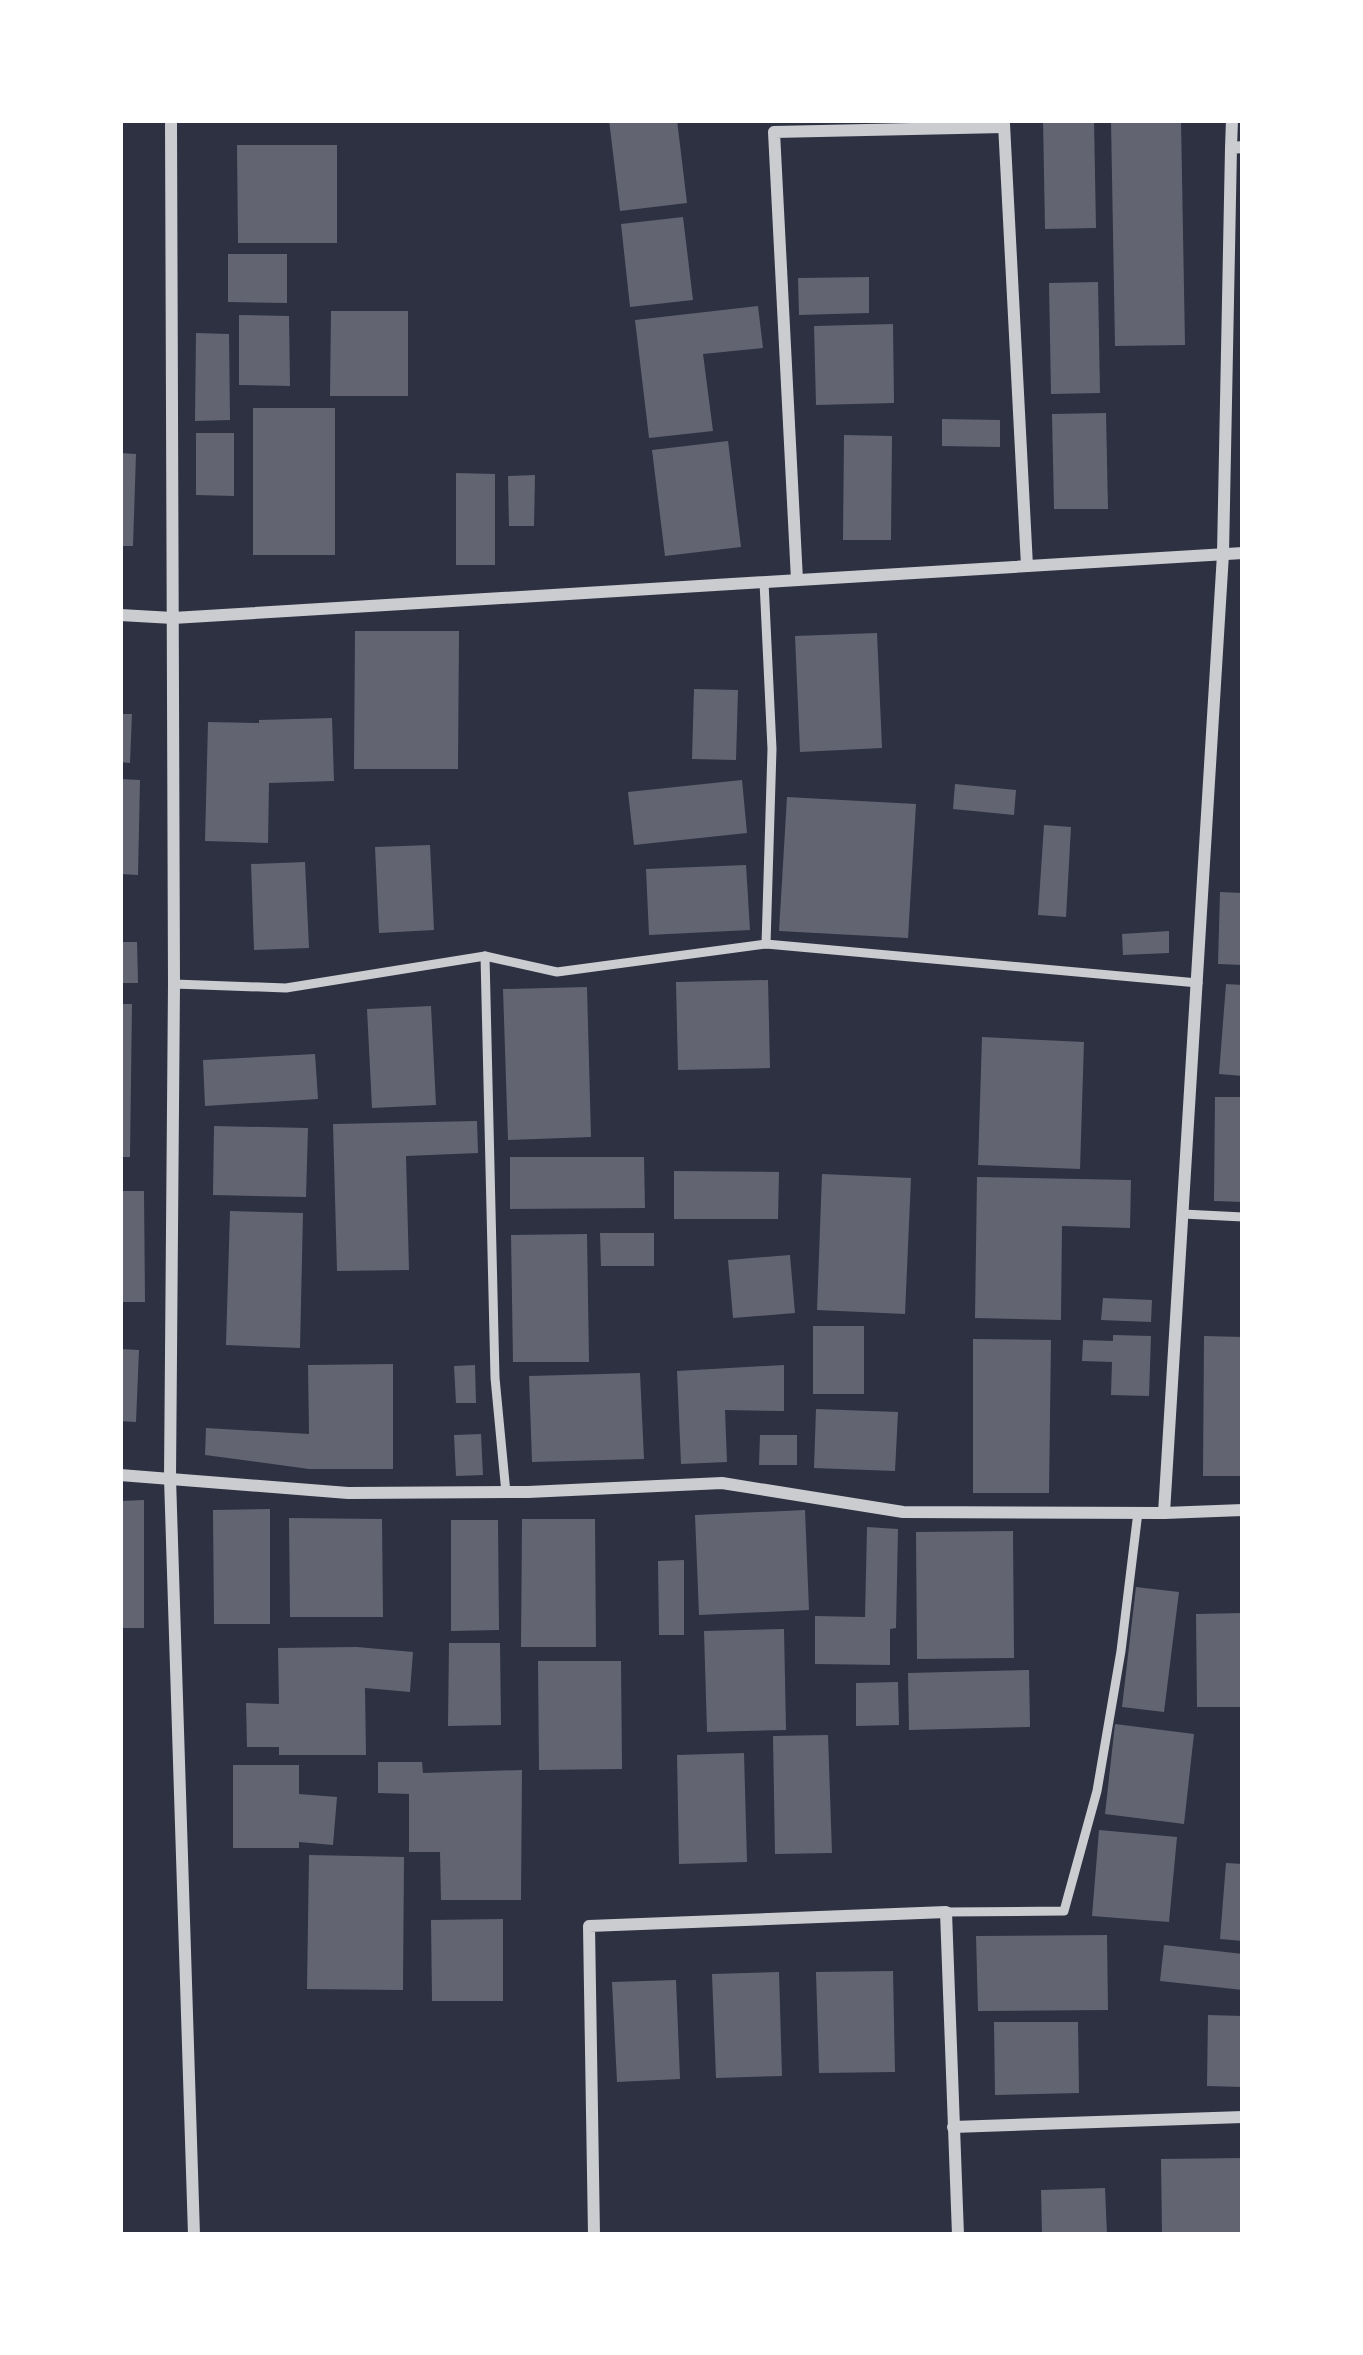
<svg xmlns="http://www.w3.org/2000/svg" width="1363" height="2355" font-family="'Archivo Narrow',sans-serif">
	<style>
		.building { fill: #626471 }
		.lines { fill: none; stroke-linecap: round; stroke-linejoin: round }
		.service { stroke: #caccd0; stroke-width: 9 }
		.minor { stroke: #caccd0; stroke-width: 12 }
	</style>
	<rect width="100%" height="100%" fill="#2d3142"/>
	<g class="building">
		<polygon points="609,120 677,120 687,203 620,211"/>
		<polygon points="1043,120 1094,120 1096,228 1045,229"/>
		<polygon points="1111,120 1181,120 1185,345 1115,346"/>
		<polygon points="237,145 337,145 337,243 238,243"/>
		<polygon points="683,217 693,300 630,307 621,224"/>
		<polygon points="228,254 287,254 287,303 228,302"/>
		<polygon points="869,277 869,313 799,315 798,278"/>
		<polygon points="1098,282 1100,393 1051,394 1049,283"/>
		<polygon points="758,306 763,348 703,354 713,431 649,438 635,320"/>
		<polygon points="331,311 408,311 408,396 330,396"/>
		<polygon points="239,315 289,316 290,386 239,385"/>
		<polygon points="893,324 894,403 816,405 814,326"/>
		<polygon points="196,333 229,334 230,420 195,421"/>
		<rect x="253" y="408" width="82" height="147"/>
		<polygon points="1106,413 1108,509 1054,509 1052,414"/>
		<polygon points="942,419 1000,420 1000,447 942,446"/>
		<polygon points="196,433 234,433 234,496 196,495"/>
		<polygon points="844,435 892,436 891,540 843,540"/>
		<polygon points="728,441 741,547 665,556 652,450"/>
		<polygon points="120,453 136,454 133,546 120,546"/>
		<polygon points="456,473 495,474 495,565 456,565"/>
		<polygon points="535,475 534,526 509,526 508,476"/>
		<polygon points="355,631 459,631 458,769 354,769"/>
		<polygon points="877,633 882,748 800,752 795,636"/>
		<polygon points="694,689 738,690 736,760 692,759"/>
		<polygon points="120,714 132,714 130,763 120,762"/>
		<polygon points="332,718 334,781 269,783 268,843 205,841 208,722 259,723 259,720"/>
		<polygon points="120,779 140,780 138,875 120,874"/>
		<polygon points="742,780 747,833 634,845 628,792"/>
		<polygon points="955,784 1016,790 1014,815 953,809"/>
		<polygon points="787,797 916,804 908,938 779,931"/>
		<polygon points="1044,825 1071,827 1066,917 1038,915"/>
		<polygon points="430,845 434,930 379,933 375,847"/>
		<polygon points="305,862 309,948 254,950 251,864"/>
		<polygon points="746,865 750,930 649,935 646,869"/>
		<polygon points="1220,892 1243,893 1243,965 1218,964"/>
		<polygon points="1169,931 1169,953 1123,955 1122,934"/>
		<polygon points="120,942 137,942 138,983 120,983"/>
		<polygon points="768,980 770,1068 678,1070 676,982"/>
		<polygon points="1226,984 1243,985 1243,1076 1219,1074"/>
		<polygon points="587,987 591,1137 508,1140 503,989"/>
		<polygon points="120,1004 132,1004 130,1157 120,1157"/>
		<polygon points="431,1006 436,1105 372,1108 367,1009"/>
		<polygon points="982,1037 1084,1042 1080,1169 978,1165"/>
		<polygon points="315,1054 318,1099 205,1106 203,1060"/>
		<polygon points="1215,1097 1243,1097 1243,1202 1214,1201"/>
		<polygon points="477,1121 478,1153 406,1156 409,1270 337,1271 333,1124"/>
		<polygon points="214,1126 308,1128 306,1197 213,1195"/>
		<polygon points="510,1157 644,1157 645,1208 510,1209"/>
		<polygon points="674,1171 779,1172 778,1219 674,1219"/>
		<polygon points="822,1174 911,1178 905,1314 817,1310"/>
		<polygon points="977,1177 1131,1180 1130,1228 1062,1226 1061,1320 975,1318"/>
		<polygon points="120,1191 144,1191 145,1302 120,1302"/>
		<polygon points="230,1211 303,1213 300,1348 226,1345"/>
		<polygon points="600,1233 654,1233 654,1266 601,1266"/>
		<polygon points="587,1234 589,1362 513,1362 511,1235"/>
		<polygon points="790,1255 795,1313 733,1318 728,1260"/>
		<polygon points="1103,1298 1152,1300 1151,1322 1101,1320"/>
		<rect x="813" y="1326" width="51" height="68"/>
		<polygon points="1113,1335 1151,1336 1149,1396 1111,1395 1112,1362 1082,1361 1083,1340 1113,1341"/>
		<polygon points="1204,1336 1243,1337 1243,1476 1203,1476"/>
		<polygon points="973,1339 1051,1340 1049,1493 973,1493"/>
		<polygon points="120,1349 139,1350 136,1422 120,1421"/>
		<polygon points="393,1364 393,1469 309,1469 205,1455 206,1428 309,1434 308,1365"/>
		<polygon points="475,1365 476,1403 456,1403 454,1366"/>
		<polygon points="784,1365 784,1411 725,1410 727,1462 681,1464 677,1371"/>
		<polygon points="640,1373 644,1459 532,1462 529,1376"/>
		<polygon points="816,1409 898,1412 895,1471 814,1468"/>
		<polygon points="481,1434 483,1475 456,1476 454,1435"/>
		<polygon points="760,1435 797,1435 797,1465 759,1465"/>
		<polygon points="144,1500 144,1628 120,1628 120,1501"/>
		<polygon points="270,1509 270,1624 214,1624 213,1510"/>
		<polygon points="805,1510 809,1610 699,1615 695,1515"/>
		<polygon points="289,1518 382,1519 383,1617 290,1617"/>
		<polygon points="522,1519 595,1519 596,1647 521,1647"/>
		<polygon points="451,1520 498,1520 499,1630 451,1631"/>
		<polygon points="867,1527 898,1529 896,1628 890,1629 890,1665 815,1664 815,1616 865,1617"/>
		<polygon points="1013,1531 1014,1658 917,1659 916,1532"/>
		<polygon points="684,1560 684,1635 659,1635 658,1561"/>
		<polygon points="1136,1587 1179,1592 1164,1712 1122,1707"/>
		<polygon points="1243,1613 1243,1707 1197,1707 1196,1614"/>
		<polygon points="784,1629 786,1730 707,1732 704,1631"/>
		<polygon points="449,1643 500,1643 501,1725 448,1726"/>
		<polygon points="357,1647 413,1652 410,1692 365,1688 366,1755 279,1755 279,1747 247,1747 246,1703 279,1704 278,1648"/>
		<polygon points="538,1661 621,1661 622,1769 539,1770"/>
		<polygon points="1029,1670 1030,1727 909,1730 908,1673"/>
		<polygon points="898,1682 899,1725 856,1726 856,1683"/>
		<polygon points="1115,1724 1194,1734 1184,1824 1105,1814"/>
		<polygon points="828,1735 832,1853 775,1854 773,1736"/>
		<polygon points="744,1753 747,1862 679,1864 677,1755"/>
		<polygon points="378,1762 422,1762 423,1773 522,1770 521,1900 441,1900 440,1852 409,1852 409,1794 378,1793"/>
		<polygon points="233,1765 299,1765 299,1794 337,1797 333,1845 299,1842 299,1848 233,1848"/>
		<polygon points="1099,1830 1177,1837 1169,1922 1092,1916"/>
		<polygon points="309,1855 404,1857 403,1990 307,1989"/>
		<polygon points="1226,1863 1243,1864 1243,1941 1220,1939"/>
		<polygon points="503,1919 503,2001 432,2001 431,1920"/>
		<polygon points="1107,1935 1108,2010 978,2011 976,1936"/>
		<polygon points="1164,1945 1243,1954 1243,1990 1160,1981"/>
		<polygon points="893,1971 895,2072 819,2073 816,1972"/>
		<polygon points="779,1972 782,2076 716,2078 712,1974"/>
		<polygon points="676,1980 680,2079 617,2082 612,1982"/>
		<polygon points="1208,2015 1243,2016 1243,2087 1207,2086"/>
		<polygon points="994,2022 1078,2022 1079,2093 995,2095"/>
		<polygon points="1243,2158 1243,2235 1162,2235 1161,2159"/>
		<polygon points="1105,2188 1107,2235 1042,2235 1041,2190"/>
	</g>
	<g class="lines">
		<g class="service">
			<polyline points="764,582 772,749 766,944"/>
			<polyline points="485,956 495,1378 506,1493"/>
			<polyline points="174,984 286,988 485,956 557,972 766,944 1198,983"/>
			<polyline points="1183,1214 1243,1217"/>
			<polyline points="946,1912 1064,1911 1097,1791 1121,1651 1138,1512"/>
		</g>
		<g class="minor">
			<polyline points="171,120 174,984 170,1478 194,2235"/>
			<polyline points="1004,124 1027,566"/>
			<polyline points="1231,148 1232,120"/>
			<polyline points="797,580 774,132 1004,127"/>
			<polyline points="120,615 173,618 1243,553"/>
			<polyline points="120,1475 348,1493 528,1492 722,1483 903,1512 1164,1513 1243,1510"/>
			<polyline points="1164,1513 1223,554 1231,148 1243,147"/>
			<polyline points="953,2127 1243,2117"/>
			<polyline points="594,2235 589,1926 946,1912 958,2235"/>
		</g>
	</g>
	<rect width="1363" height="2355" fill="none" stroke="#ffffff" stroke-width="246"/>
</svg>
